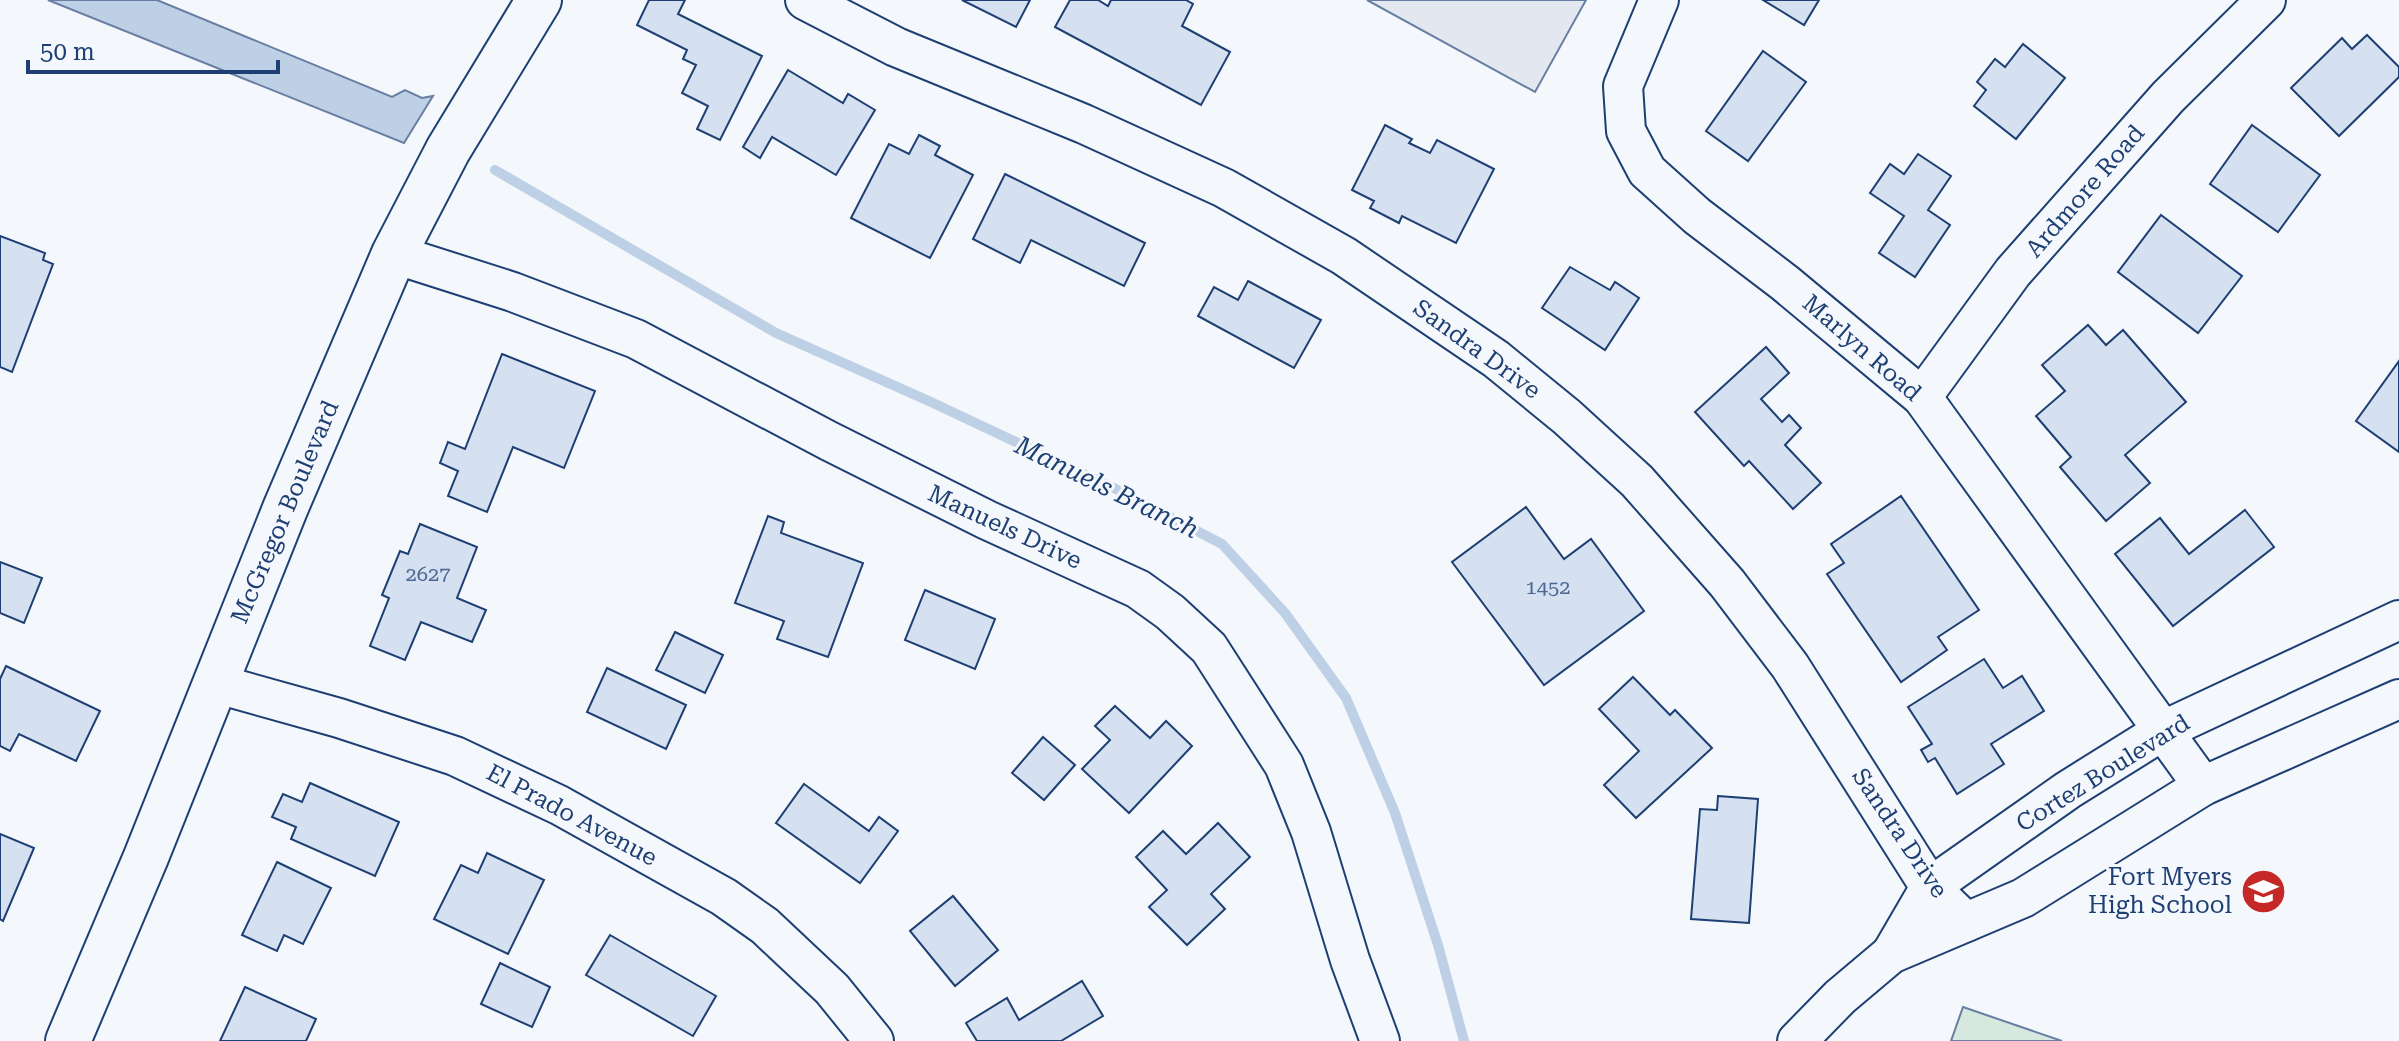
<svg xmlns="http://www.w3.org/2000/svg" width="2399" height="1041" font-family="'Roboto Serif',serif">
	<style>
		.green { fill: #d7e8df; stroke: #687fa3; stroke-width: 2 }
		.parking { fill: #e3e8f0; stroke: #687fa3; stroke-width: 2 }
		.water { fill: #bed0e5; stroke: #687fa3; stroke-width: 2 }
		.lines { fill: none; stroke-linecap: round; stroke-linejoin: round }
		.stream { stroke: #bed0e5; stroke-width: 10 }
		.building { fill: #d5e0f0; stroke: #1d3f73; stroke-width: 2 }
		.minor-casing { stroke: #1d3f73; stroke-width: 42 }
		.major-casing { stroke: #1d3f73; stroke-width: 48 }
		.minor { stroke: #f4f7fb; stroke-width: 38 }
		.major { stroke: #f4f7fb; stroke-width: 44 }
		.labels { text-anchor: middle; stroke-width: 6; stroke-linejoin: round; paint-order: stroke }
		.number-label { font-size: 20px; fill: #4b6792 }
		.street-label { font-size: 24px; fill: #1d3f73; stroke: #f4f7fb }
		.poi-label { font-size: 24px; fill: #1d3f73; stroke: #f4f7fb; text-anchor: end }
		.water-label { font-size: 26px; font-style: italic; fill: #1d3f73; stroke: #f4f7fb }
	</style>
	<rect width="100%" height="100%" fill="#f4f7fb"/>
	<polygon class="green" points="1963,1007 2062,1041 1951,1041"/>
	<polygon class="parking" points="1367,0 1586,0 1535,92"/>
	<polygon class="water" points="48,0 157,0 392,97 405,90 422,98 433,96 404,143"/>
	<g class="lines">
		<polyline class="stream" points="495,170 776,333 931,402 1120,491 1222,544 1285,613 1346,698 1395,813 1438,945 1464,1041"/>
	</g>
	<g class="building">
		<polygon points="649,0 685,0 678,14 762,56 720,140 697,129 708,106 682,93 696,65 683,59 687,50 637,25"/>
		<polygon points="962,0 1030,0 1016,27"/>
		<polygon points="1070,0 1098,0 1108,6 1111,0 1186,0 1193,4 1182,26 1230,52 1201,105 1055,27"/>
		<polygon points="1763,0 1819,0 1804,25"/>
		<polygon points="2367,35 2399,67 2399,77 2339,136 2291,88 2342,38 2352,49"/>
		<polygon points="2023,44 2065,78 2016,139 1974,106 1986,90 1977,82 1995,59 2005,67"/>
		<polygon points="1763,51 1806,82 1748,161 1706,131"/>
		<polygon points="788,70 843,103 848,94 875,110 836,175 772,137 760,158 743,147"/>
		<polygon points="1385,125 1412,139 1409,143 1430,153 1437,140 1494,169 1456,243 1402,216 1399,223 1370,208 1374,201 1352,190"/>
		<polygon points="2252,125 2320,175 2278,232 2210,184"/>
		<polygon points="919,135 940,146 935,155 973,175 930,258 851,218 889,144 909,154"/>
		<polygon points="1918,154 1951,176 1928,210 1950,225 1915,277 1879,253 1904,216 1870,193 1890,164 1904,174"/>
		<polygon points="1005,174 1145,243 1124,286 1031,240 1020,263 973,239"/>
		<polygon points="2161,215 2242,276 2198,333 2118,272"/>
		<polygon points="0,236 45,253 43,260 53,264 12,372 0,367"/>
		<polygon points="1570,267 1610,290 1615,282 1639,298 1605,350 1542,308"/>
		<polygon points="1248,281 1321,320 1294,368 1198,316 1214,287 1238,300"/>
		<polygon points="2088,325 2106,345 2123,330 2186,402 2125,455 2150,483 2106,521 2060,467 2071,457 2036,416 2065,391 2042,365"/>
		<polygon points="1766,347 1789,373 1761,399 1782,422 1789,415 1801,428 1785,445 1821,483 1793,509 1749,461 1744,466 1695,412"/>
		<polygon points="502,354 595,391 564,468 513,447 487,512 448,496 458,471 440,463 448,442 465,449"/>
		<polygon points="2399,361 2399,452 2356,421"/>
		<polygon points="1901,496 1979,610 1938,637 1947,650 1901,682 1827,574 1844,563 1831,544"/>
		<polygon points="1526,507 1564,559 1591,539 1644,611 1544,685 1452,562"/>
		<polygon points="2245,510 2274,547 2173,626 2115,554 2160,518 2189,554"/>
		<polygon points="768,516 784,522 781,533 863,563 828,657 777,639 784,621 735,603"/>
		<polygon points="420,524 477,547 457,598 486,610 472,642 421,622 405,660 370,646 389,598 382,595 400,551 408,554"/>
		<polygon points="0,562 42,578 24,623 0,613"/>
		<polygon points="925,590 995,619 975,669 905,640"/>
		<polygon points="675,632 723,655 705,693 656,670"/>
		<polygon points="1984,659 2003,688 2022,676 2044,711 1991,744 2004,764 1957,794 1935,758 1928,762 1921,750 1932,744 1908,707"/>
		<polygon points="6,666 100,711 76,761 19,734 10,751 0,746 0,679"/>
		<polygon points="607,668 686,705 666,749 587,712"/>
		<polygon points="1633,677 1670,715 1675,710 1712,748 1636,818 1604,785 1639,751 1599,709"/>
		<polygon points="1115,706 1150,738 1166,721 1192,746 1129,813 1082,769 1110,740 1095,726"/>
		<polygon points="1043,737 1075,765 1044,800 1012,773"/>
		<polygon points="310,783 399,822 375,876 291,839 296,827 272,817 283,794 302,802"/>
		<polygon points="804,784 869,831 879,817 898,831 860,883 776,823"/>
		<polygon points="1718,796 1758,799 1749,923 1691,919 1700,809 1717,810"/>
		<polygon points="1218,823 1250,857 1211,894 1225,909 1187,945 1149,907 1167,890 1136,857 1163,831 1186,854"/>
		<polygon points="0,834 34,848 3,921 0,919"/>
		<polygon points="487,853 544,880 508,954 434,919 461,865 478,873"/>
		<polygon points="277,862 331,888 303,944 284,935 277,951 242,935"/>
		<polygon points="953,896 998,950 955,986 910,931"/>
		<polygon points="610,935 716,996 693,1036 586,975"/>
		<polygon points="500,963 550,987 532,1027 481,1004"/>
		<polygon points="1082,981 1103,1016 1061,1041 977,1041 966,1023 1007,998 1019,1020"/>
		<polygon points="245,987 316,1019 306,1041 220,1041"/>
	</g>
	<g class="lines">
		<defs>
			<g id="minor">
				<polyline points="805,0 896,47 1084,124 1224,188 1344,256 1496,359 1567,417 1637,481 1727,583 1790,666 1930,887 1966,922"/>
				<polyline points="1659,0 1623,86 1626,131 1647,171 1697,216 1785,283 1922,397 2203,786"/>
				<polyline points="394,254 513,292 636,339 829,441 987,520 1138,589 1170,612 1209,648 1284,765 1311,832 1350,960 1380,1041"/>
				<polyline points="1922,397 2013,272 2168,97 2266,0"/>
				<polyline points="214,683 339,718 455,756 559,805 724,897 765,926 832,989 874,1041"/>
				<polyline points="1891,954 1930,887 2068,790 2164,730 2399,620"/>
				<polyline points="1797,1041 1840,997 1891,954 2023,898 2203,786 2399,699"/>
			</g>
			<polyline id="major" points="68,1041 146,857 285,509 394,254 448,150 539,0"/>
		</defs>
		<use href="#minor" class="minor-casing"/>
		<use href="#major" class="major-casing"/>
		<use href="#minor" class="minor"/>
		<use href="#major" class="major"/>
	</g>
	<defs>
		<symbol id="school-disc" viewBox="-11 -11 22 22"><circle r="9.5" fill="#c62828" stroke="#f4f7fb"/><path d="M0-5L7-2L0 1L-7-2ZM-4 1L0 2.5L4 1V4Q0 6-4 4Z" fill="#fff"/></symbol>
	</defs>
	<g fill-rule="evenodd">
		<use href="#school-disc" x="2238" y="866" width="51" height="51"/>
	</g>
	<g class="labels">
		<g class="number-label">
			<text x="428" y="581">2627</text>
			<text x="1548" y="594">1452</text>
		</g>
		<g class="street-label">
			<text transform="translate(2085 191) rotate(-49)" y="8">Ardmore Road</text>
			<text transform="translate(1862 348) rotate(41)" y="8">Marlyn Road</text>
			<text transform="translate(1477 349) rotate(36)" y="8">Sandra Drive</text>
			<text transform="translate(285 512) rotate(-67)" y="8">McGregor Boulevard</text>
			<text transform="translate(1005 527) rotate(25)" y="8">Manuels Drive</text>
			<text transform="translate(2103 773) rotate(-32)" y="8">Cortez Boulevard</text>
			<text transform="translate(572 815) rotate(28)" y="8">El Prado Avenue</text>
			<text transform="translate(1900 833) rotate(56)" y="8">Sandra Drive</text>
		</g>
		<g class="poi-label">
			<text x="2232" y="885">Fort Myers<tspan x="2232" dy="28">High School</tspan></text>
		</g>
		<g class="water-label">
			<text transform="translate(1107 487) rotate(26)" y="9">Manuels Branch</text>
		</g>
	</g>
	<path d="M28 60v12h250v-12" fill="none" stroke="#1d3f73" stroke-width="4"/>
	<text x="40" y="60" font-size="24" fill="#1d3f73" stroke="#f4f7fb" stroke-width="6" paint-order="stroke">50 m</text>
</svg>
